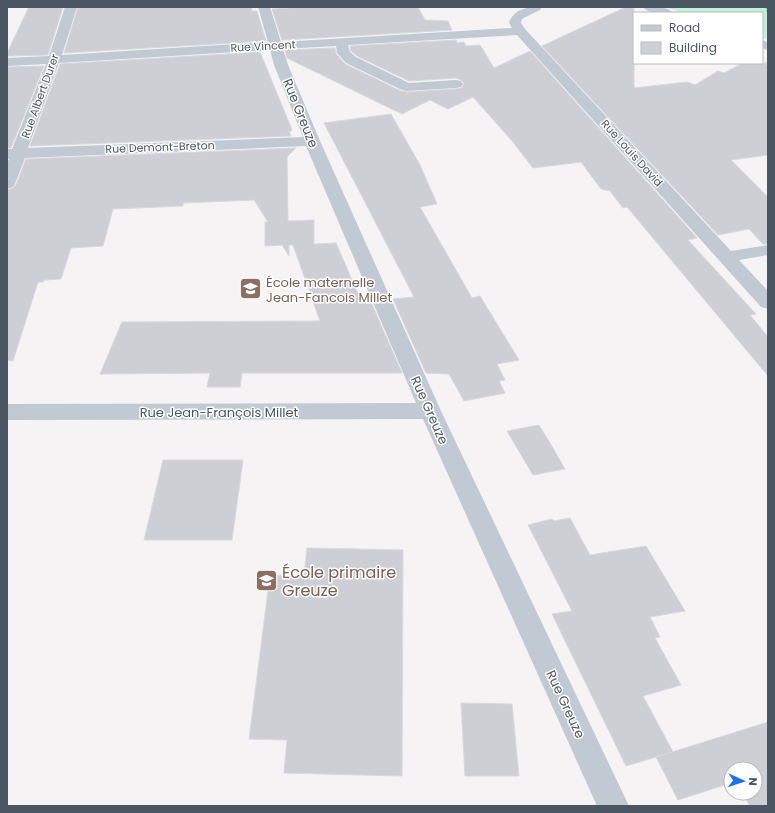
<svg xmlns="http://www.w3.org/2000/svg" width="775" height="813" font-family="Poppins,sans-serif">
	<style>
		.green { fill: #c3f1d5 }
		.building { fill: #cdcfd5; stroke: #d7d9de }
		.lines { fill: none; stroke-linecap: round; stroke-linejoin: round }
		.path { stroke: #7ad0a6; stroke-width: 1.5; stroke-dasharray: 2 1; stroke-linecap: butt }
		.minor { fill: #c1cad2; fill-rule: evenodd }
		.labels { text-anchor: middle; stroke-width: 3; stroke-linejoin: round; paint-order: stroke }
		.far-street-label { font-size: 11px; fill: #4a5661; stroke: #fff }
		.street-label { font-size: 13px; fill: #4a5661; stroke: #fff }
		.education-label { font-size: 13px; fill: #785e54; stroke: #fff; text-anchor: start }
		.near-education-label { font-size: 16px; fill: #785e54; stroke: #fff; text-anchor: start }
	</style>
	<rect width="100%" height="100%" fill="#f5f3f3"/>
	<polygon class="green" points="665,7 768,7 768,40 762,38 762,13 684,13"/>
	<g class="building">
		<polygon points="29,7 63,7 48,55 7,56 7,53"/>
		<polygon points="78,7 251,7 252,11 257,11 266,41 64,53"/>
		<polygon points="303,7 418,7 425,20 448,21 452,30 282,40 272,9"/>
		<polygon points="626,7 634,7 634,88 687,82 695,85 718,71 724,73 743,63 768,63 768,155 731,160 768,197 768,244 763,244 749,229 718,235 542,46"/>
		<polygon points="456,40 457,43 464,42 466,46 480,45 494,68 530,51 697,238 688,240 756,314 750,315 768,337 768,376 627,207 623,208 610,191 601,189 581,162 533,168 513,142 473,97 448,109 430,100 402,114 287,58 285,50 335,48 336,54 345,64 401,91 407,92 456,89 462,88 464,83 461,80 456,78 409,81 357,56 351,51 350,46"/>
		<polygon points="260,52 292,130 289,132 291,136 30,146 60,64"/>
		<polygon points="44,66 11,148 7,148 7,67"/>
		<polygon points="391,114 420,165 437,204 420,207 472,298 480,296 519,360 497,364 505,380 499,381 505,393 464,401 449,374 426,373 393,299 414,297 324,123"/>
		<polygon points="296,148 287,157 288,221 314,220 314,244 336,243 362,303 371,302 402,373 242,373 240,387 207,387 210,373 100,374 122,322 320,321 293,245 289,245 289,256 282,245 265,246 265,222 268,222 254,200 183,203 183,206 113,209 103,246 71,248 61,279 44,280 43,282 38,282 13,361 7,360 7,190 13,188 16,185 26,159"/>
		<polygon points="539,425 550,443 565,469 533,475 507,431"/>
		<polygon points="163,460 243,460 232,540 144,540"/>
		<polygon points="570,518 590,555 646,546 685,611 650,617 660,637 655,638 681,685 643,696 673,752 626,766 552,614 572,611 528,525 552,519 554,521"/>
		<polygon points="307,548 403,550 402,776 284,773 287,740 249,739 270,575 304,576"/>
		<polygon points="461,703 512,704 519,776 465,776"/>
		<polygon points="768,722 768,806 750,806 742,793 755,793 755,769 731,769 731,783 678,800 656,757"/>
	</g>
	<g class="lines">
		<polyline class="path" points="766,7 768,15"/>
		<g class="minor">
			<path d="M65,7H77L62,55L268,42L258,7H270L281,42L512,28L509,23C514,8 528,7 542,7L540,10L522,19L521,23L525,29L731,251L768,245V255L739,260L768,291V309L761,307L517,35L348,45L350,52L356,57L409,83L456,80L461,81L463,84L461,87L456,88L407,91L402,90L346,63L337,53L336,46L283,49L288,65L320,141L441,411L629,806H597L423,419L7,420V404L416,403L306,146L25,158L15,184L13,187L7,189V163L9,159H7V149H12L46,64L7,66V58L49,56ZM270,50L274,65L303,137L28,148L59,63Z"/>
			<path d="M643,7C653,7 666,5 673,13C663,13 650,15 643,7Z"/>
			<polygon points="762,40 768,42 768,50 762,48"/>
		</g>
	</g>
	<defs>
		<symbol id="school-square" viewBox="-11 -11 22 22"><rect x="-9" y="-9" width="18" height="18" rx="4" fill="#8d6e63" stroke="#fff"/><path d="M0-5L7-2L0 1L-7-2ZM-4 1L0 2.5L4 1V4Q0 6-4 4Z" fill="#fff"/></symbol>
	</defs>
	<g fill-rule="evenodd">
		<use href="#school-square" x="238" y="276" width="25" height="25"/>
		<use href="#school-square" x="254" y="568" width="25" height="25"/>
	</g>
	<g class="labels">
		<g class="far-street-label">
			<text transform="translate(263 46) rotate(-3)" y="4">Rue Vincent</text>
			<text transform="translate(40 96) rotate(-70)" y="4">Rue Albert Durer</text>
			<text transform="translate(160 147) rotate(-2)" y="4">Rue Demont-Breton</text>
			<text transform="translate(632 153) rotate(48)" y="4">Rue Louis David</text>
		</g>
		<g class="street-label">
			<text transform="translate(301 113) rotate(68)" y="5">Rue Greuze</text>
			<text transform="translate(430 410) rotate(66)" y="5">Rue Greuze</text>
			<text x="219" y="417">Rue Jean-François Millet</text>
			<text transform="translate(566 704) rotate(65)" y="5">Rue Greuze</text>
		</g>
		<g class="education-label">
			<text x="266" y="287">École maternelle<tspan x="266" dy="15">Jean-Fancois Millet</tspan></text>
		</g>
		<g class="near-education-label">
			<text x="282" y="578">École primaire<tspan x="282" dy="18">Greuze</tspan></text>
		</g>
	</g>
	<rect width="775" height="813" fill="none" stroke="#4a5661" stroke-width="16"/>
	<rect x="633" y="12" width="130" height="52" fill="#ffffff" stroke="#b7bbc0"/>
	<rect x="641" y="25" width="20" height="6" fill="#c1cad2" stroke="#b7bbc0"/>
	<text x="669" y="32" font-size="12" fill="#4a5661">Road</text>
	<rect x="641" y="42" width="20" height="12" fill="#cdcfd5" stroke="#b7bbc0"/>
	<text x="669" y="52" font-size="12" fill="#4a5661">Building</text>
	<g transform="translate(743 781) rotate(93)"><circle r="19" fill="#ffffff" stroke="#b7bbc0"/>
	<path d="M0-3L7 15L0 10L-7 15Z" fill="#1a73e8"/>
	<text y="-6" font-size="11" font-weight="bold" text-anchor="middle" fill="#4a5661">N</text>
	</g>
</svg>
